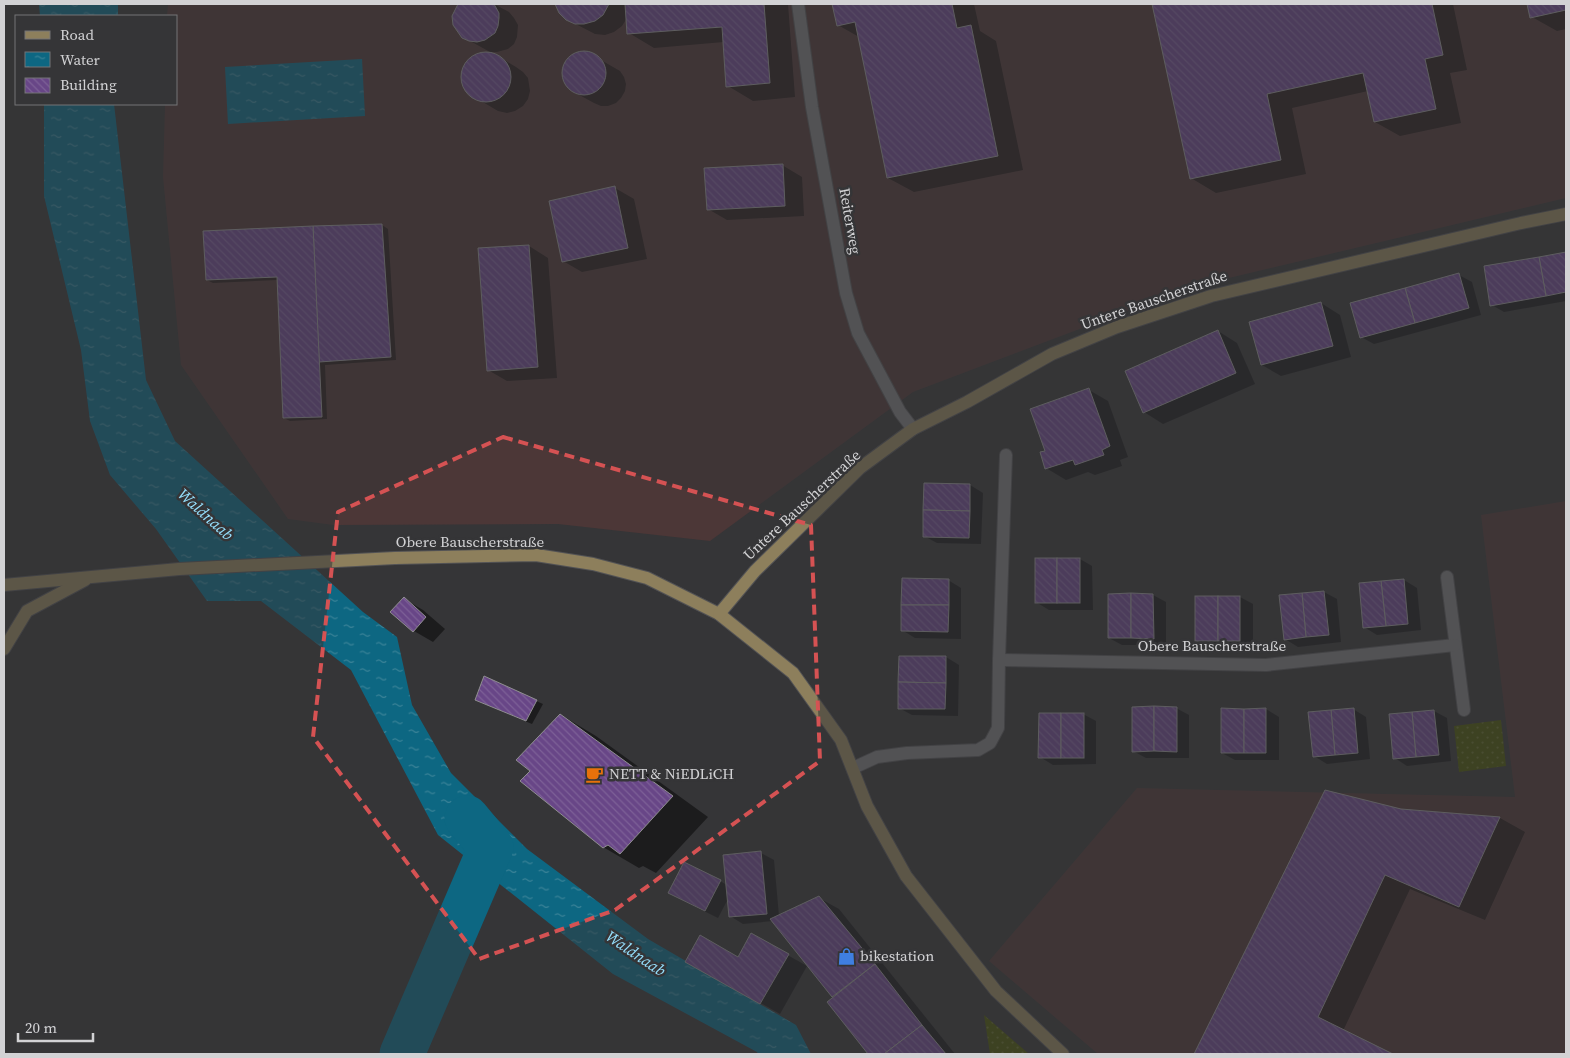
<svg xmlns="http://www.w3.org/2000/svg" width="1570" height="1058" font-family="'Source Serif 4',serif">
	<style>
		.commercial { fill: #4c3737 }
		.green { fill: url(#green-dots) }
		.water { fill: url(#water-ripples) }
		.shadow { fill: #0007 }
		.lines { fill: none; stroke-linecap: round; stroke-linejoin: round }
		.river { stroke: #0d6782; stroke-width: 45 }
		.building { fill: url(#building-back-hatch); stroke: #8f8e90 }
		.street-casing { stroke: #535355; stroke-width: 14 }
		.secondary-casing { stroke: #535355; stroke-width: 14 }
		.street { stroke: #757578; stroke-width: 12 }
		.secondary { stroke: #8d7f5c; stroke-width: 12 }
		.marked { fill: none; stroke: #d55253; stroke-width: 4; stroke-dasharray: 10 6; stroke-linejoin: round }
		.labels { text-anchor: middle; stroke-width: 5; stroke-linejoin: round; paint-order: stroke }
		.street-label { font-size: 15px; fill: #d2d2d4; stroke: #353537 }
		.poi-label { font-size: 15px; fill: #d2d2d4; stroke: #353537; text-anchor: start }
		.water-label { font-size: 16px; font-style: italic; fill: #94defb; stroke: #353537 }
	</style>
	<defs>
		<pattern id="green-dots" width="8" height="8" patternUnits="userSpaceOnUse" patternTransform="scale(1.25)"><rect width="8" height="8" fill="#48520a"/><path d="M2 2h.1M6 6h.1" fill="none" stroke="#626a2d" stroke-width="1.8" stroke-linecap="round"/></pattern>
		<pattern id="water-ripples" width="26" height="14" patternUnits="userSpaceOnUse" patternTransform="scale(1.25)"><rect width="26" height="14" fill="#0d6782"/><path d="M2 4q2-2 4 0t4 0M15 11q2-2 4 0t4 0" fill="none" stroke="#3b8398"/></pattern>
		<pattern id="building-back-hatch" width="6" height="6" patternUnits="userSpaceOnUse" patternTransform="scale(1.25)"><rect width="6" height="6" fill="#684687"/><path d="M-1 5l2 2M0 0l6 6M5-1l2 2" fill="none" stroke="#7d6097"/></pattern>
	</defs>
	<rect width="100%" height="100%" fill="#353537"/>
	<g class="commercial">
		<polygon points="168,4 1566,4 1566,198 1191,287 913,392 710,541 558,524 333,525 288,519 181,365 163,177 165,104 176,104 176,16 167,16"/>
		<polygon points="1566,501 1566,1054 1098,1054 989,961 1137,788 1515,797 1481,515"/>
	</g>
	<g class="green">
		<polygon points="1501,720 1506,766 1459,772 1454,726"/>
		<polygon points="984,1015 1029,1054 990,1054"/>
	</g>
	<g class="water">
		<polygon points="39,4 118,4 118,16 40,16"/>
		<polygon points="362,59 365,116 228,124 225,67"/>
		<polygon points="44,104 114,104 146,380 175,441 363,612 397,637 412,705 451,773 527,849 648,939 796,1025 811,1054 758,1054 757,1052 613,974 438,835 351,670 261,601 207,601 156,529 110,475 90,421 81,350 44,196"/>
	</g>
	<g class="shadow">
		<polygon points="460,4 494,4 509,12 514,18 518,25 517,37 514,44 508,49 497,52 490,52 463,37 456,9"/>
		<polygon points="556,4 788,4 795,97 753,101 728,86 724,42 654,48 629,33 627,18 622,26 614,32 605,35 595,34 566,19 560,12"/>
		<polygon points="833,4 974,4 980,31 996,41 1023,170 914,192 888,178 859,37 838,25"/>
		<polygon points="1154,4 1453,4 1467,70 1450,73 1461,123 1400,136 1375,122 1368,91 1292,108 1306,174 1216,193 1191,178"/>
		<polygon points="1529,4 1566,4 1566,29 1557,31 1532,17"/>
		<polygon points="587,52 620,71 624,77 626,84 625,91 621,98 616,103 608,106 601,106 594,103 574,92 565,83 563,76 563,69 566,62 572,56"/>
		<polygon points="488,53 496,55 516,67 523,72 528,78 530,91 528,99 523,106 515,111 507,113 498,111 471,95 465,87 463,79 463,71 467,63 472,58 479,54"/>
		<polygon points="782,165 802,177 804,216 727,220 708,209"/>
		<polygon points="615,188 634,199 647,259 582,272 563,261"/>
		<polygon points="382,225 388,229 396,360 325,365 327,419 290,421 284,418 278,280 213,283 207,280 205,233"/>
		<polygon points="529,246 548,258 557,378 507,381 488,370"/>
		<polygon points="1566,253 1566,301 1504,312 1492,305 1485,267"/>
		<polygon points="1459,275 1472,282 1481,315 1374,344 1361,337"/>
		<polygon points="1321,303 1340,315 1351,357 1281,376 1262,365"/>
		<polygon points="1218,331 1237,343 1255,384 1163,424 1144,412"/>
		<polygon points="1089,390 1108,401 1128,457 1120,460 1122,466 1095,475 1088,472 1066,480 1046,468 1046,451"/>
		<polygon points="970,485 983,493 981,544 937,543 924,536"/>
		<polygon points="1080,559 1092,566 1093,610 1049,610 1036,602"/>
		<polygon points="948,580 961,588 961,639 915,638 902,630"/>
		<polygon points="1404,580 1417,588 1421,630 1377,635 1364,627"/>
		<polygon points="1324,592 1337,599 1341,642 1298,647 1285,639"/>
		<polygon points="1109,595 1153,595 1166,602 1166,645 1122,645 1109,638"/>
		<polygon points="1196,597 1240,597 1253,604 1253,648 1209,648 1196,640"/>
		<polygon points="404,599 423,610 445,629 433,642 414,631 392,612"/>
		<polygon points="946,657 959,665 958,716 912,715 899,708"/>
		<polygon points="484,678 543,704 532,724 482,703"/>
		<polygon points="1176,708 1189,715 1189,758 1146,758 1133,751"/>
		<polygon points="1266,709 1279,717 1279,760 1235,760 1222,753"/>
		<polygon points="1353,709 1366,717 1370,759 1327,764 1314,756"/>
		<polygon points="1434,711 1447,718 1451,761 1407,766 1395,758"/>
		<polygon points="1083,714 1096,721 1096,764 1053,765 1040,757"/>
		<polygon points="561,715 596,736 708,817 656,873 643,866 639,868 603,847 531,771"/>
		<polygon points="1326,791 1400,810 1500,818 1525,832 1485,920 1410,889 1343,1031 1391,1054 1195,1054"/>
		<polygon points="761,853 774,860 779,916 819,898 839,909 955,1054 870,1054 829,1002 834,998 773,921 743,924 730,916 729,897 718,918 682,900 720,881 727,885"/>
		<polygon points="752,935 807,966 780,1014 686,961 738,958"/>
	</g>
	<g class="lines">
		<polyline class="river" points="402,1054 491,847 467,818"/>
	</g>
	<g class="building">
		<polygon points="458,4 494,4 499,13 499,18 498,26 495,33 485,40 477,42 469,41 462,38 453,25 452,16"/>
		<polygon points="555,4 609,4 603,15 595,21 584,24 575,24 566,20 559,13"/>
		<polygon points="625,4 764,4 770,83 726,87 722,27 627,34"/>
		<polygon points="832,4 952,4 957,28 971,25 998,156 887,178 855,22 837,26"/>
		<polygon points="1152,4 1432,4 1443,55 1425,59 1436,109 1374,122 1363,73 1267,94 1281,160 1190,179"/>
		<polygon points="1527,4 1566,4 1566,10 1530,18"/>
		<circle cx="584" cy="73" r="22"/>
		<circle cx="486" cy="77" r="25"/>
		<polygon points="783,164 785,206 707,210 704,168"/>
		<polygon points="615,186 628,248 562,262 549,201"/>
		<polygon points="382,224 391,357 319,362 313,226"/>
		<polygon points="313,226 322,417 283,418 277,277 206,280 203,231"/>
		<polygon points="529,245 538,367 487,371 478,248"/>
		<polygon points="1566,252 1566,292 1546,296 1539,257"/>
		<polygon points="1539,257 1546,296 1490,306 1484,266"/>
		<polygon points="1459,273 1469,308 1415,323 1405,288"/>
		<polygon points="1405,288 1415,323 1360,338 1350,303"/>
		<polygon points="1321,302 1333,346 1261,365 1249,322"/>
		<polygon points="1218,330 1236,373 1143,413 1125,371"/>
		<polygon points="1089,388 1110,446 1102,450 1104,455 1075,465 1073,460 1045,469 1040,452 1045,451 1030,409"/>
		<polygon points="924,483 970,484 970,511 923,510"/>
		<polygon points="923,510 970,511 969,538 923,537"/>
		<rect x="1035" y="558" width="22" height="45"/>
		<rect x="1057" y="558" width="23" height="45"/>
		<polygon points="902,578 949,579 949,605 901,605"/>
		<polygon points="1404,579 1408,624 1386,626 1381,581"/>
		<polygon points="1381,581 1386,626 1363,628 1359,583"/>
		<polygon points="1324,591 1329,635 1306,637 1302,593"/>
		<polygon points="1131,593 1131,638 1108,638 1108,594"/>
		<polygon points="1131,593 1153,594 1154,639 1131,638"/>
		<polygon points="1302,593 1306,637 1284,640 1279,595"/>
		<rect x="1195" y="596" width="23" height="45"/>
		<rect x="1218" y="596" width="22" height="45"/>
		<polygon points="404,597 426,617 413,632 390,612"/>
		<polygon points="901,605 949,605 948,632 901,631"/>
		<polygon points="899,656 946,656 946,683 898,682"/>
		<polygon points="484,676 537,700 526,721 475,700"/>
		<polygon points="898,682 946,683 945,709 898,709"/>
		<polygon points="1154,706 1154,751 1132,752 1132,707"/>
		<polygon points="1154,706 1177,707 1177,752 1154,751"/>
		<polygon points="1221,708 1244,709 1244,753 1221,753"/>
		<polygon points="1266,708 1266,753 1244,753 1244,709"/>
		<polygon points="1354,708 1358,753 1335,755 1331,710"/>
		<polygon points="1331,710 1335,755 1313,757 1308,712"/>
		<polygon points="1434,710 1439,755 1416,757 1412,712"/>
		<polygon points="1412,712 1416,757 1393,759 1389,714"/>
		<polygon points="1039,713 1061,713 1061,758 1038,758"/>
		<rect x="1061" y="713" width="23" height="45"/>
		<polygon points="560,714 673,796 620,854 608,845 603,848 520,781 530,771 516,760"/>
		<polygon points="1325,790 1401,809 1500,817 1459,907 1385,875 1318,1017 1393,1054 1194,1054"/>
		<polygon points="761,851 767,914 729,917 723,855"/>
		<polygon points="684,862 721,880 705,911 668,893"/>
		<polygon points="819,896 875,964 832,997 770,919"/>
		<polygon points="751,933 789,954 760,1004 685,962 700,935 738,957"/>
		<polygon points="875,964 922,1025 884,1054 868,1054 827,1002"/>
		<polygon points="922,1025 946,1054 884,1054"/>
	</g>
	<g class="lines">
		<defs>
			<g id="street">
				<polyline points="798,4 812,107 846,293 858,333 900,412 913,429"/>
				<polyline points="1447,577 1464,710"/>
				<polyline points="999,660 1266,665 1455,645"/>
				<polyline points="853,768 877,757 907,753 978,750 990,743 998,728 999,660 1006,455"/>
			</g>
			<g id="secondary">
				<polyline points="4,585 179,569 395,558 536,555 593,564 647,578 719,614 793,673 841,740 867,806 906,876 996,991 1063,1054"/>
				<polyline points="719,614 755,571 860,468 913,429 967,402 1052,354 1117,327 1211,296 1521,223 1566,214"/>
				<polyline points="4,649 27,611 85,580"/>
			</g>
		</defs>
		<use href="#street" class="street-casing"/>
		<use href="#secondary" class="secondary-casing"/>
		<use href="#street" class="street"/>
		<use href="#secondary" class="secondary"/>
	</g>
	<path d="M0 0H1570V1058H0ZM503,437L811,525L820,761L615,910L479,959L313,737L338,512Z" fill="#353537" fill-opacity=".55" fill-rule="evenodd"/>
	<path class="marked" d="M503,437L811,525L820,761L615,910L479,959L313,737L338,512Z"/>
	<defs>
		<symbol id="cafe-bare" viewBox="-9 -9 18 18"><path d="M-5.5-4.5H6V0H3Q3 3.5 0 3.5H-2.5Q-5.5 3.5-5.5 0ZM3-3.2v2h1.7v-2ZM-6 4.5H4V6H-6Z" fill="#e8710a" stroke="#353537" stroke-width="2.5" paint-order="stroke"/></symbol>
		<symbol id="shop-bare" viewBox="-9 -9 18 18"><path d="M-5-2.5h2.3a2.7 3.5 0 0 1 5.4 0H5L5.5 6h-11ZM-1.5-2.5h3a1.5 2.3 0 0 0-3 0Z" fill="#3f7fe0" stroke="#353537" stroke-width="2.5" paint-order="stroke"/></symbol>
	</defs>
	<g fill-rule="evenodd">
		<use href="#cafe-bare" x="582" y="762" width="25" height="25"/>
		<use href="#shop-bare" x="834" y="944" width="25" height="25"/>
	</g>
	<g class="labels">
		<g class="street-label">
			<text transform="translate(850 221) rotate(80)" y="5">Reiterweg</text>
			<text transform="translate(1154 300) rotate(-19)" y="5">Untere Bauscherstraße</text>
			<text transform="translate(802 505) rotate(-43)" y="5">Untere Bauscherstraße</text>
			<text x="470" y="547">Obere Bauscherstraße</text>
			<text x="1212" y="651">Obere Bauscherstraße</text>
		</g>
		<g class="poi-label">
			<text x="609" y="779">NETT &amp; NiEDLiCH</text>
			<text x="860" y="961">bikestation</text>
		</g>
		<g class="water-label">
			<text transform="translate(206 514) rotate(42)" y="6">Waldnaab</text>
			<text transform="translate(636 953) rotate(34)" y="6">Waldnaab</text>
		</g>
	</g>
	<rect width="1570" height="1058" fill="none" stroke="#d2d2d4" stroke-width="10"/>
	<rect x="15" y="15" width="162" height="90" fill="#353537" stroke="#747476"/>
	<rect x="25" y="31" width="25" height="8" fill="#8d7f5c" stroke="#747476"/>
	<text x="60" y="40" font-size="15" fill="#d2d2d4">Road</text>
	<rect x="25" y="52" width="25" height="15" fill="url(#water-ripples)" stroke="#747476"/>
	<text x="60" y="65" font-size="15" fill="#d2d2d4">Water</text>
	<rect x="25" y="78" width="25" height="15" fill="url(#building-back-hatch)" stroke="#747476"/>
	<text x="60" y="90" font-size="15" fill="#d2d2d4">Building</text>
	<path d="M18 1033v8h75v-8" fill="none" stroke="#d2d2d4" stroke-width="2.5"/>
	<text x="25" y="1033" font-size="15" fill="#d2d2d4" stroke="#353537" stroke-width="4" paint-order="stroke">20 m</text>
</svg>
